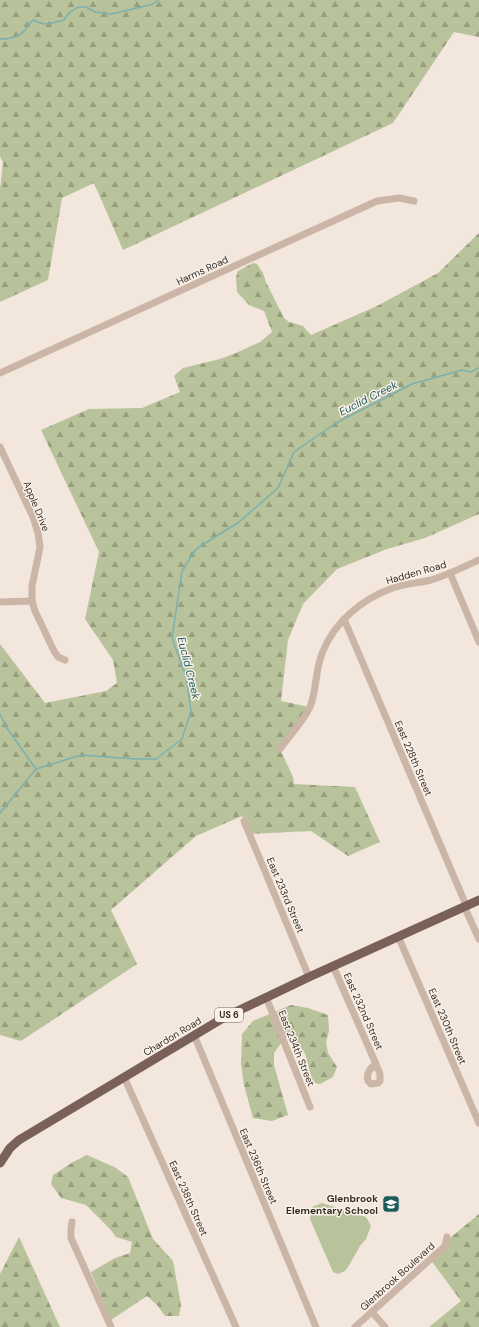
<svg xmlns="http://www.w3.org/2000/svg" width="479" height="1327" font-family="'DM Sans',sans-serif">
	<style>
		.forest { fill: url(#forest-firs) }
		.pitch { fill: #b8c29b }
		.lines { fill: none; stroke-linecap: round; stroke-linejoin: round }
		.stream { stroke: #7ab1b0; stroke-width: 1.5 }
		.minor { stroke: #cbb5a7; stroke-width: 7 }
		.major { stroke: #7a6158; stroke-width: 9 }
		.labels { text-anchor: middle; stroke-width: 3; stroke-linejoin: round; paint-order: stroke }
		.shield { fill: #faf1e8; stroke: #726762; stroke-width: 1 }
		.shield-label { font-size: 9px; font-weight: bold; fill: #382c28 }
		.street-label { font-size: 10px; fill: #382c28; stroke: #faf1e8 }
		.poi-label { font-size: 10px; font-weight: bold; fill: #382c28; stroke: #faf1e8; text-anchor: end }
		.water-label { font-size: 11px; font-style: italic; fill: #1c5b5b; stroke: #faf1e8 }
	</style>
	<defs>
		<pattern id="forest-firs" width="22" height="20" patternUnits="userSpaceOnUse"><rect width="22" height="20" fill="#b8c29b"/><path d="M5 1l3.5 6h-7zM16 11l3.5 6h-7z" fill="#979e7e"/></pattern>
	</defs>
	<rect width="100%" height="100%" fill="#f3e6dc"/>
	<g class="forest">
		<polygon points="0,0 479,0 479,37 454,32 393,123 123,250 94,183 62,198 48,280 0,302 0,189 3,163 0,156"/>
		<polygon points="479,233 479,514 425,538 387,549 337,569 303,604 288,640 281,701 309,707 280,749 293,777 294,784 355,787 380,842 348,856 311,831 250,834 242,816 196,836 111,910 137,964 21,1041 0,1035 0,644 45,703 106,691 117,683 113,660 85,619 99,552 41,430 89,409 142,408 180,392 174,376 183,368 220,359 236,353 260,342 272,332 264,311 249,305 237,292 236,277 238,271 253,263 257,264 263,273 266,282 284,318 289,322 303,326 311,335 377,306 438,273"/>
		<polygon points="291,1005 308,1008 328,1015 329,1031 326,1042 328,1053 337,1067 333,1077 320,1084 313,1083 305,1053 287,1035 274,1053 274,1065 288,1115 272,1121 253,1118 244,1085 241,1064 242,1034 253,1021"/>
		<polygon points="87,1155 116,1168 128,1177 153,1239 173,1261 181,1305 179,1316 165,1316 157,1305 147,1296 111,1320 91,1272 115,1258 130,1253 132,1242 116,1237 110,1229 86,1205 61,1198 51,1184 53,1175 73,1162"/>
		<polygon points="479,1214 479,1327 429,1327 461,1301 430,1259 450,1238"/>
		<polygon points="19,1237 60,1327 0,1327 0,1274"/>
	</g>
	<polygon class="pitch" points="322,1203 366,1217 371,1226 366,1239 360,1246 348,1267 345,1271 338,1274 333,1272 310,1219 312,1207"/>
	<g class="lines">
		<g class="stream">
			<path d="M0,39C9,39 19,38 25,30C28,26 28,23 34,20C45,27 52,23 64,20L69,13L78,7H86L95,12L112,14L153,4L158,0"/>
			<polyline points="0,714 6,727 36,769"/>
			<polyline points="0,813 36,769 81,755 135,759 156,759 182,739 191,711 186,677 172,638 182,571 196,549 239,522 278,488 294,452 336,423 412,384 462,370 471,372 479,368"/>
		</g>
		<g class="minor">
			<polyline points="0,373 377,201 399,198 414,201"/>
			<polyline points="0,447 33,517 38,533 40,547 32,586 32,601 35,611 54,651 58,657 65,660"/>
			<polyline points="450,573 479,642"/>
			<polyline points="0,602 32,601"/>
			<polyline points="344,619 466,905"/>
			<path d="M280,749C289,736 303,722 310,707C317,689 315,669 323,651C335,622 361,600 390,589C403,584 418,583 431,580C448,575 463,567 479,560"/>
			<polyline points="244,821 309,977"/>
			<polyline points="464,906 479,939"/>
			<polyline points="398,936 479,1123"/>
			<path d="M333,966L376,1064L380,1074V1081L378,1083L371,1084L368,1081C366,1073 370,1068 376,1064"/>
			<polyline points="266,997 310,1107"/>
			<polyline points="194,1035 316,1327"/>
			<polyline points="124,1077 236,1327"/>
			<polyline points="72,1222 71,1229 71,1238 111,1327"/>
			<polyline points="372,1312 385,1327"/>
			<polyline points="355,1327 445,1246 447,1237"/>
		</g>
		<polyline class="major" points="0,1163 10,1148 19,1140 225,1017 309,977 479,900"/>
	</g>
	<defs>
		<symbol id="school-square" viewBox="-11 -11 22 22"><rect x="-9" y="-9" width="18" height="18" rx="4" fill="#1c5b5b" stroke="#faf1e8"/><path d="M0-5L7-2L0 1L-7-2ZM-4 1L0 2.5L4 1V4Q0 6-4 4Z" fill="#fff"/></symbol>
	</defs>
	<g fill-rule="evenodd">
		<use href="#school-square" x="381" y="1194" width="20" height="20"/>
	</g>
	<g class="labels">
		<rect class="shield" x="215" y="1008" width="28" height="14" rx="3"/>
		<g class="shield-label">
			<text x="229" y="1018">US 6</text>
		</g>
		<g class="street-label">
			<text transform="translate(202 270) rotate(-25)" y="4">Harms Road</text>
			<text transform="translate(37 506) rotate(68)" y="4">Apple Drive</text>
			<text transform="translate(416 572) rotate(-16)" y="4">Hadden Road</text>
			<text transform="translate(414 758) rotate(67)" y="4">East 228th Street</text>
			<text transform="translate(286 895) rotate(67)" y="4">East 233rd Street</text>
			<text transform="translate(364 1011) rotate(66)" y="4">East 232nd Street</text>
			<text transform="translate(448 1026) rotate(67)" y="4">East 230th Street</text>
			<text transform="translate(172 1036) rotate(-31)" y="4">Chardon Road</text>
			<text transform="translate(297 1048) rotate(68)" y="4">East 234th Street</text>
			<text transform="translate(259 1166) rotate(67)" y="4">East 236th Street</text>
			<text transform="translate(189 1198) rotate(66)" y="4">East 238th Street</text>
			<text transform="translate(397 1276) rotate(-42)" y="4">Glenbrook Boulevard</text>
		</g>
		<g class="poi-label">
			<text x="378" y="1202">Glenbrook<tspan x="378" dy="12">Elementary School</tspan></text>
		</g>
		<g class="water-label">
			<text transform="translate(368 398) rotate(-27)" y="4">Euclid Creek</text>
			<text transform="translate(189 668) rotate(76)" y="4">Euclid Creek</text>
		</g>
	</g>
</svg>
